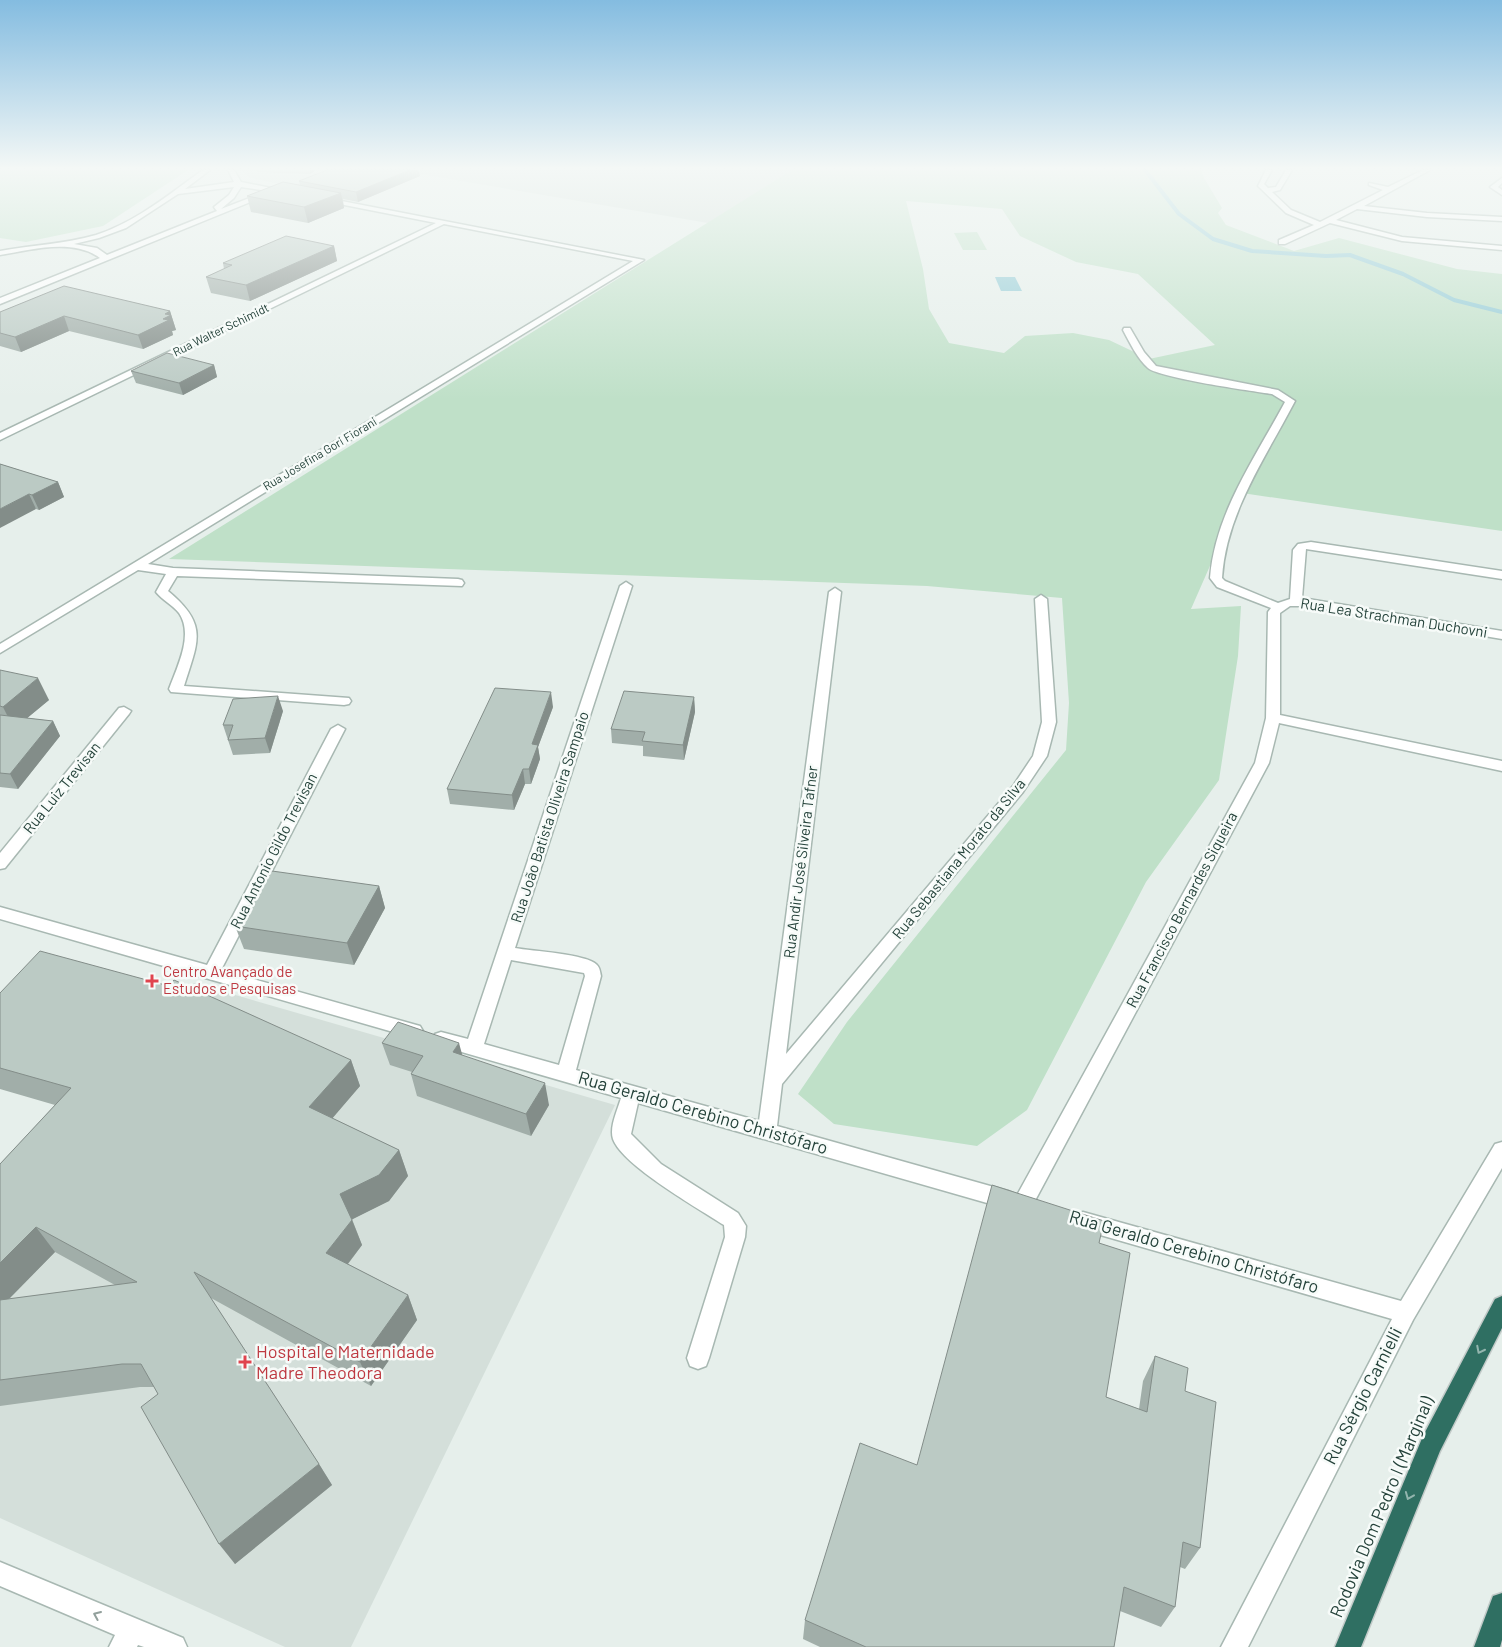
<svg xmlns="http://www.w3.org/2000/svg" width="1502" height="1647" font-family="Barlow,sans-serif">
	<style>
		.built { fill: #d4dfda }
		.green { fill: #bfe0c8; fill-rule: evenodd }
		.water { fill: #8ec9d4 }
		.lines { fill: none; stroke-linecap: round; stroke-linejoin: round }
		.stream { stroke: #8ec9d4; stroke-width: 4 }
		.minor-casing { stroke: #a8b8b2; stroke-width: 3 }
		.highway-casing { stroke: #c2cac8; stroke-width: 3 }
		.minor { fill: #fff; fill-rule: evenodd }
		.highway { fill: #2f6f62; fill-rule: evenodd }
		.wall { fill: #a1aea9; fill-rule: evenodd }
		.shaded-wall { fill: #838d89 }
		.building { fill: #bbcac4; stroke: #838d89 }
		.oneway { stroke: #93b5ae }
		.oneway2 { stroke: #92a09c }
		.health-dot { fill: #e0444e; stroke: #f7fbf9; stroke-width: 2 }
		.labels { text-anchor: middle; stroke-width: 5; stroke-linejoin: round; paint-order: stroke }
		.far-street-label { font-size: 12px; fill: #24423a; stroke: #f7fbf9 }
		.street-label { font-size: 15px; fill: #24423a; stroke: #f7fbf9 }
		.health-label { font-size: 15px; fill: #be3a42; stroke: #f7fbf9; text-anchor: start }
		.near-street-label { font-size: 18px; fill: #24423a; stroke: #f7fbf9 }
		.near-health-label { font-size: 18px; fill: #be3a42; stroke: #f7fbf9; text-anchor: start }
	</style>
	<rect width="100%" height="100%" fill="#e6efeb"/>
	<g class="built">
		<polygon points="240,170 339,170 294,187 251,178"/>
		<polygon points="397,170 793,170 708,223"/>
		<polygon points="194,983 615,1105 351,1647 285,1647 0,1518 0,1206"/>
	</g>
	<g class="green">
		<polygon points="0,170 188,170 103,226 26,242 0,238"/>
		<path d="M792,170H1201L1204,178L1222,208L1218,213L1226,225L1294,251L1339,238L1457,269L1502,274V531L1242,493L1191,609L1241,606L1238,656L1219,780L1146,882L1027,1110L977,1146L834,1124L798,1094L847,1022L1066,750L1069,703L1062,598L927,586L169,559ZM906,201L1002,209L1020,236L1076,262L1138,274L1215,345L1149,359L1109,340L1073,333L1025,336L1004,353L949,343L929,309L923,269Z"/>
		<polygon points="977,232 987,250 963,250 954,233"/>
	</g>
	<polygon class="water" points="995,277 1015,277 1022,291 1001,291"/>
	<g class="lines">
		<polyline class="stream" points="1145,170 1179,214 1213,239 1252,251 1326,256 1350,255 1403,274 1454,300 1502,312"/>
		<defs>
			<g id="minor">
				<path d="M203,170H210L185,189L234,182L228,170H234L241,182L291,192L287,194L269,191L270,194L0,304V298L100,258C72,238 32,250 0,255V251C32,245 65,244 96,235C138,221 169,194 203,170ZM234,187L229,195L214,207L217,211L107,255L97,248L74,244L99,238L126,228L178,194ZM241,187L268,191L221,209L234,198Z"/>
				<polygon points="1266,170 1272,170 1264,184 1268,188 1276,187 1286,170 1292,170 1280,190 1272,192 1291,210 1320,222 1383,190 1369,185 1369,183 1388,187 1423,170 1430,170 1364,206 1427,213 1502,217 1502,221 1427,217 1357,209 1336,220 1402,237 1502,246 1502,250 1402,241 1330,223 1285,244 1279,244 1279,240 1314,225 1286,213 1258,186"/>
				<polygon points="1502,178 1502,183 1498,187 1502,190 1502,195 1490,187"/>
				<path d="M321,197L644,260L148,564L173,568L458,579L462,580L464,583L462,586L177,576L168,591C209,625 198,641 184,686L349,698L351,701L349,704L344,705L171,692L169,689C177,667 194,635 179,613C173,605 162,600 156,592L166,574L138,570L0,653V644L633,261L444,224L0,440V433L436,223L324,201Z"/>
				<path d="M1124,328H1130L1144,352L1156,366L1278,390L1295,401C1266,457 1226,513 1222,578L1225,581L1278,603L1290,599L1293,550L1298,544L1311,542L1502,571V579L1306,549L1302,598L1502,631V639L1307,606H1290L1280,613V715L1502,761V771L1279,723L1269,763L1030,1210L1023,1213L1016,1210L1014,1207L1008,1209L638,1103L631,1134L661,1164L738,1213L746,1226L745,1237L709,1358L706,1366L698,1369L690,1366L687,1358L725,1237L724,1225C699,1209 622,1165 613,1139C609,1127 618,1109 621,1098L441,1046L435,1044L432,1039L435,1034L441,1032L468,1039L620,586L626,582L632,586L515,948C531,951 588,954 597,965C600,968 600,972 601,976L576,1070L759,1121L829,592L835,588L841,592L786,1054L1013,786L1033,756L1042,722L1035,599L1041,595L1047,599L1056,722L1047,756L1023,792L782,1084L777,1126L1008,1191L1015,1194L1016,1197L1255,763L1266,718L1268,612L1271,608L1217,587L1210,578C1215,513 1255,458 1285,402L1272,394C1252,391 1159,378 1148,368C1137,358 1130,343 1123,330ZM511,960L584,973L585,976L559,1065L484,1044Z"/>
				<polygon points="124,707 131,711 129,714 5,868 0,869 0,853 119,708"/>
				<polygon points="338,725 345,729 221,970 420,1026 423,1031 420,1036 414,1038 0,919 0,907 207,965 331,729"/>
				<polygon points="1502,1142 1502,1168 1413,1320 1248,1647 1221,1647 1392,1319 1083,1230 1076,1227 1073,1221 1076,1215 1083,1212 1401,1301 1495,1144"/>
				<polygon points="0,1562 183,1638 187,1647 144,1647 138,1645 137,1647 109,1647 115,1635 0,1586"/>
			</g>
			<g id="highway">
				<polygon points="1502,1296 1502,1328 1440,1451 1361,1647 1335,1647 1423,1436 1495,1299"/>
				<polygon points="1502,1593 1502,1640 1500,1647 1474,1647 1493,1596"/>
			</g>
		</defs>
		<use href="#minor" class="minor-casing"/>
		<use href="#highway" class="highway-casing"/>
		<use href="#minor" class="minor"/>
		<use href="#highway" class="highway"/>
	</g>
	<g class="wall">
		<polygon points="257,170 316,170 310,174 257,172"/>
		<polygon points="327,170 419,170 420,176 358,202 343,199 344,208 308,223 251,212 247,196 300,185 299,181"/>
		<polygon points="334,246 337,261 250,301 211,293 206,277 224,269 223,263"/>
		<polygon points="170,311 176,330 172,331 173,335 143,349 69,331 21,352 0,346 0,312"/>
		<polygon points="214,365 217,377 183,395 136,383 131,371"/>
		<polygon points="0,464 58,482 64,497 39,510 36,509"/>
		<polygon points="0,670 49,700 27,718 53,721 60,736 18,789 0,787"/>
		<polygon points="694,697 695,712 684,760 643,756 643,746 612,743 611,729"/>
		<polygon points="553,707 538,747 540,759 531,784 525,784 514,810 450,804 447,789"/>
		<polygon points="283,711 270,753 233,755 223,725"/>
		<polygon points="379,886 385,908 354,965 244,949 235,926"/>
		<path d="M0,993L351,1060L360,1086L332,1118L399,1150L408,1176L389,1201L352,1219L362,1245L348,1264L408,1295L417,1320L371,1386L211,1298L319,1464L332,1485L235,1564L158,1394L154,1387H140L0,1406V1164L55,1105L0,1089ZM55,1252L115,1285L9,1299Z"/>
		<polygon points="382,1043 462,1055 549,1105 531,1136 417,1096 411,1074 412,1072 390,1065"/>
		<polygon points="1155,1356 1185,1391 1200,1548 1185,1569 1180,1567 1175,1607 1161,1627 1120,1611 1114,1647 820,1647 803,1639 805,1620 917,1465 1106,1397 1139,1409 1143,1381"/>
	</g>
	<g class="shaded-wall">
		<polygon points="310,170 316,170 310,174"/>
		<polygon points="410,170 419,170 420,176 358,202 356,192"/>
		<polygon points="341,193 344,208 308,223 304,207"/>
		<polygon points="334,246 337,261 250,301 246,285"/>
		<polygon points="170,311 176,330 172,331 173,335 143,349 138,335 163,319 165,314"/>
		<polygon points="64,316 69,331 21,352 15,337"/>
		<polygon points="214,365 217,377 183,395 179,383"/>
		<polygon points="58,482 64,497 39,510 32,495"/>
		<polygon points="29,494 36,509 0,528 0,509"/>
		<polygon points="38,678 49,700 14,729 3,707"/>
		<polygon points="551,692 553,707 538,747 540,759 531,784 529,769 532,744"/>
		<polygon points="278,696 283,711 270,753 265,738"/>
		<polygon points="694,697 695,712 684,760 683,745"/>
		<polygon points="53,721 60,736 18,789 10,774"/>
		<polygon points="523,769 525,784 514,810 512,795"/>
		<polygon points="379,886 385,908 354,965 347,943"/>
		<polygon points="459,1043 465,1065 453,1052"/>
		<polygon points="351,1060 360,1086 319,1134 309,1107"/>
		<polygon points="545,1083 549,1105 531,1136 526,1114"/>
		<polygon points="399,1150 408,1176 389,1201 351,1220 340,1194"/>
		<polygon points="352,1220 362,1245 337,1278 326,1253"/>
		<polygon points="36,1227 55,1252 0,1308 0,1263"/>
		<polygon points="408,1295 417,1320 371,1386 360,1362"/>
		<polygon points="319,1464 332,1485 235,1564 219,1544"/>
	</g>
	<g class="building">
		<polygon points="327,170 410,170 356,192 299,181"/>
		<polygon points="283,182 341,193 304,207 247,196"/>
		<polygon points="286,236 334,246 246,285 206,277 232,265 223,263"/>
		<polygon points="64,286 170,311 165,314 171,315 163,319 169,320 138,335 64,316 15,337 0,333 0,312"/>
		<polygon points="167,353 214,365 179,383 131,371"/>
		<polygon points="0,464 58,482 32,495 29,494 0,509"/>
		<polygon points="0,670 38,678 3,707 0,706"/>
		<polygon points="495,688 551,692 532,744 538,745 529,769 523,769 512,795 447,789"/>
		<polygon points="624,691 694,697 683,745 642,741 645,732 611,729"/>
		<polygon points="278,696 265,738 228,740 233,725 223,725 233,699"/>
		<polygon points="0,715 53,721 10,774 0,773"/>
		<polygon points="272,871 379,886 347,943 235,926"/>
		<polygon points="40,951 169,986 174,980 351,1060 309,1107 399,1150 379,1175 340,1194 352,1220 326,1253 408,1295 360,1362 194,1272 319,1464 219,1544 141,1407 158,1394 141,1364 122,1364 0,1380 0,1300 137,1282 36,1227 0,1263 0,1164 71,1088 0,1068 0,993"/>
		<polygon points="398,1022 459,1043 453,1052 545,1083 526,1114 411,1074 423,1056 382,1043"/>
		<polygon points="992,1185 1104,1221 1099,1243 1130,1253 1106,1397 1147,1412 1155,1356 1188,1368 1185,1391 1216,1402 1200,1548 1183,1542 1175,1607 1124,1587 1114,1647 866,1647 805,1620 860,1443 917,1465"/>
	</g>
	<defs><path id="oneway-chevron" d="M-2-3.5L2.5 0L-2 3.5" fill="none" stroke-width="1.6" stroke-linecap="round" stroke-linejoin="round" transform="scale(1.25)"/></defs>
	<g class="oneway">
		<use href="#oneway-chevron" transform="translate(1480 1350) rotate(117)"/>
		<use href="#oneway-chevron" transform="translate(1409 1496) rotate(112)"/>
	</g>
	<use class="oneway2" href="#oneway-chevron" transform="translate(97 1615) rotate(-157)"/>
	<linearGradient id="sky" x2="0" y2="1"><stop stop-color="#84bce0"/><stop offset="0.42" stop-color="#f4f8f6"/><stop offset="1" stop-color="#f4f8f6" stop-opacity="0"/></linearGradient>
	<rect width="1502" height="400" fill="url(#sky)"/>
	<g class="health-dot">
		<path d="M149.5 973.5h5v5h5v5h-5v5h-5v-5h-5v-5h5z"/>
		<path d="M242.5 1354.5h5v5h5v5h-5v5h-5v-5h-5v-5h5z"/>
	</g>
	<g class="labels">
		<g class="far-street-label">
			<text transform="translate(221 330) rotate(-26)" y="4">Rua Walter Schimidt</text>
			<text transform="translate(320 454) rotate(-31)" y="4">Rua Josefina Gori Fiorani</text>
		</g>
		<g class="street-label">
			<text transform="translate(1394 618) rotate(9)" y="5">Rua Lea Strachman Duchovni</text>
			<text transform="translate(62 788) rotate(-51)" y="5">Rua Luiz Trevisan</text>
			<text transform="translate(550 817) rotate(-72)" y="5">Rua João Batista Oliveira Sampaio</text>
			<text transform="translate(274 851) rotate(-63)" y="5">Rua Antonio Gildo Trevisan</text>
			<text transform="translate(959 859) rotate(-51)" y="5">Rua Sebastiana Morato da Silva</text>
			<text transform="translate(801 862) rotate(-83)" y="5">Rua Andir José Silveira Tafner</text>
			<text transform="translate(1182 910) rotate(-62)" y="5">Rua Francisco Bernardes Siqueira</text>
		</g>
		<g class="health-label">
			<text x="163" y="977">Centro Avançado de<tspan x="163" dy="17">Estudos e Pesquisas</tspan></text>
		</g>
		<g class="near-street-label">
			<text transform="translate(703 1113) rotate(16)" y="6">Rua Geraldo Cerebino Christófaro</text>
			<text transform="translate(1194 1252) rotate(16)" y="6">Rua Geraldo Cerebino Christófaro</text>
			<text transform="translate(1363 1396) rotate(-63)" y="6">Rua Sérgio Carnielli</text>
			<text transform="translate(1382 1507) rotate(-67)" y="6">Rodovia Dom Pedro I (Marginal)</text>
		</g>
		<g class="near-health-label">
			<text x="256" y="1358">Hospital e Maternidade<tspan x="256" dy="21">Madre Theodora</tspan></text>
		</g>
	</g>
</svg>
